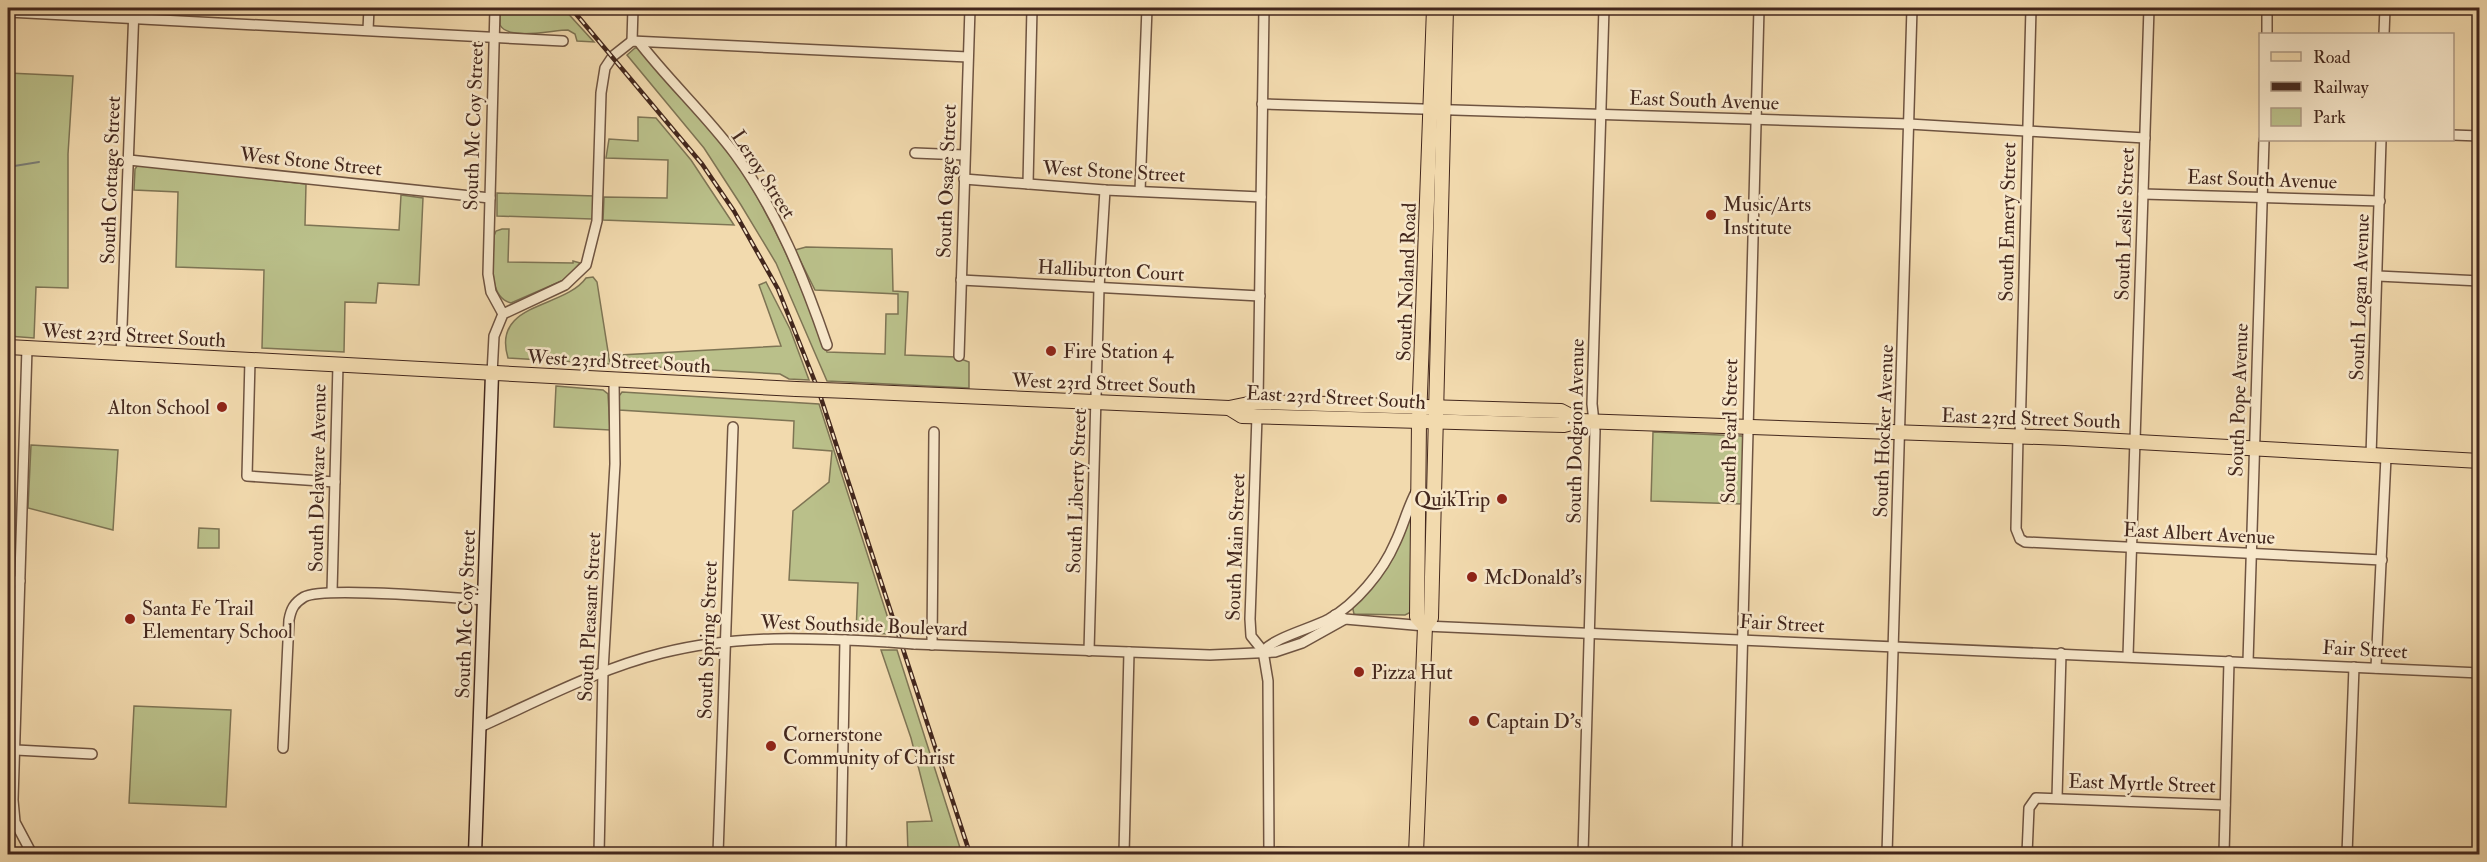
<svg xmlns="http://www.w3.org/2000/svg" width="2487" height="862" font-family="'IM FELL Double Pica',serif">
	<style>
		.green { fill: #bac08a; stroke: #7e7454; stroke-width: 1.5 }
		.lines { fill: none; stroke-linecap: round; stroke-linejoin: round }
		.stream { stroke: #7a7e78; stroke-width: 2 }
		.street-casing { stroke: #6f5441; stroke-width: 12 }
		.secondary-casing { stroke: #43271d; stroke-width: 15 }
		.primary-casing { stroke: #43271d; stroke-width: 16 }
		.street { stroke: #f7e7ca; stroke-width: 9 }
		.secondary { stroke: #f7e7ca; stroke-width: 12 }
		.primary { stroke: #f2daae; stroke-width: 14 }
		.rail-casing { stroke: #43271d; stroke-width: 4.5 }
		.rail { stroke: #f7e7ca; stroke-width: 2; stroke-dasharray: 7; stroke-linecap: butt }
		.street-bridge-casing { stroke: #6f5441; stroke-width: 12; stroke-linecap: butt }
		.primary-bridge-casing { stroke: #43271d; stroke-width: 16; stroke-linecap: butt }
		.street-bridge { stroke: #f7e7ca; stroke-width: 9 }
		.primary-bridge { stroke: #f2daae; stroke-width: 14 }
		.poi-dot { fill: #8f2418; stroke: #f7e7ca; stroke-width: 2 }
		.labels { text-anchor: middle; stroke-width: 5; stroke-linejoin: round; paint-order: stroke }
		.street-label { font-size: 20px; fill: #43271d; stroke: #f7e7ca }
		.poi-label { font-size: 20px; fill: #43271d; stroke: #f7e7ca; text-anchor: start }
	</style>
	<rect width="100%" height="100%" fill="#f2daae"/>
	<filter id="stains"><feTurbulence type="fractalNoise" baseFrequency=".00333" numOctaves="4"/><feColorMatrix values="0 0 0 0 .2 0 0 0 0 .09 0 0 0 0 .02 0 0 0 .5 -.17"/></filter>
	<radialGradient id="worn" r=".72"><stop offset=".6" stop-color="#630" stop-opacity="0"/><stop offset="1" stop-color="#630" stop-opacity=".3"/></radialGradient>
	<g class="green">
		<path d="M500,8H563L594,42L577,41L575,34L568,30C552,30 509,41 500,25Z"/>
		<path d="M635,48H641C678,92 720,136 750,185C782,237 804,295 827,352L885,354L886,314H898V294L815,290L795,250L806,247L892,249L893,291L908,292L905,355L956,357L969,362V388L827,381L776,263L741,205L704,148L627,55Z"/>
		<polygon points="8,73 73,76 68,154 68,288 36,287 34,338 8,336"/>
		<polygon points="638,117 656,118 691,160 734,225 603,220 604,197 667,198 668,160 606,158 609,139 638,141"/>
		<polygon points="138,165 306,184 305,225 399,230 401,195 423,198 419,285 378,283 376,303 345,302 344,352 262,348 264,270 176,267 178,192 134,190 135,169"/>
		<polygon points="497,193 595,196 592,219 497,216"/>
		<path d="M502,229H509L508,262L573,263V261L580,263L566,279L511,303C486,296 494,257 494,236L496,231Z"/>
		<path d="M593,277L597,282L610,364L508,358C491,302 564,309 586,278Z"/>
		<polygon points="766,282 790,329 809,380 789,379 780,374 621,365 620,355 781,346 759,285"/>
		<polygon points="556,386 603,390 608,394 610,430 554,427"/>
		<polygon points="622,392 819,404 893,634 856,633 858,583 789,580 793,511 829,482 832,451 793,448 794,421 619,410 619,396"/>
		<polygon points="1653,432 1742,436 1744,439 1742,504 1651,501"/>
		<polygon points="31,445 118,450 113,530 28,508"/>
		<path d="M1410,513H1413L1411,612L1405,615L1354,614L1352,605C1379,577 1401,552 1410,513Z"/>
		<polygon points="199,528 219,529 219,548 198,548"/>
		<polygon points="881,650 897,650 962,854 908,854 907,822 932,821 911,738"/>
		<polygon points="134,706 231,710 226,807 129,803"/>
		<polygon points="1277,847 1326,849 1325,854 1277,854"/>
	</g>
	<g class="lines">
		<polyline class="stream" points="8,167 39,162"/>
		<defs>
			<g id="street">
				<polyline points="495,8 488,274 491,292 503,314"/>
				<polyline points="8,12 563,41"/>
				<polyline points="368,30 369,8"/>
				<polyline points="2267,34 2267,8"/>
				<polyline points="2384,34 2385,8"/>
				<polyline points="632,41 633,8"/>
				<path d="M639,42C669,81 706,115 735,154C777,211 804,278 827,345"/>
				<polyline points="1262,104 1909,124 2145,138"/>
				<polyline points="2452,135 2480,136"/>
				<polyline points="915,153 964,155"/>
				<polyline points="129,160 490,198"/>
				<polyline points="964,179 1105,190 1261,197"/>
				<polyline points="1028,184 1032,8"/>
				<polyline points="1140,191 1147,8"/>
				<polyline points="2143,194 2380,201"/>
				<polyline points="2378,276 2480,281"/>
				<polyline points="961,280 1260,296"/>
				<polyline points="27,348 13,800 15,822 32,854"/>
				<polyline points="121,353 134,8"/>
				<polyline points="959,356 970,8"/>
				<polyline points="250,360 247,476 335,482"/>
				<polyline points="492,374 494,336 503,314 565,285 586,265 597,221 601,93 605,68 613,56 632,41 968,57"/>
				<polyline points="1258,402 1264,8"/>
				<polyline points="1257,416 1250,619 1251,636 1263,651 1268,681 1269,854"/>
				<polyline points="2018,436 2016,529 2020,539 2025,542 2382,560"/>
				<polyline points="2020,436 2031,8"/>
				<polyline points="2371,456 2381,140"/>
				<polyline points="8,581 20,581"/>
				<polyline points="332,592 338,365"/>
				<polyline points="1335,615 1345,619 1425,626 2480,673"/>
				<polyline points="914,644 1210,655 1275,652 1302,643 1345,619"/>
				<polyline points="932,645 934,432"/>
				<polyline points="1089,651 1099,288 1105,190"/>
				<path d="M1263,651C1276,637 1310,629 1329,619C1356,604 1383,571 1395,543C1403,527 1407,509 1416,492"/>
				<polyline points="2128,656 2149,8"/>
				<polyline points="2248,662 2264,140"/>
				<polyline points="2376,668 2386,457"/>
				<path d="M480,727C540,700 598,669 662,653C736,634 812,638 888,642"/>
				<path d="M283,748L289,620C291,609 294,603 304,597C323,586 455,598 485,600"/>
				<polyline points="16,750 92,754"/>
				<polyline points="2057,798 2061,653"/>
				<polyline points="599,854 603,671 615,464 614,381"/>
				<polyline points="718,854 733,427"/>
				<polyline points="841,854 845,640"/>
				<polyline points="1124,854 1129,652"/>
				<polyline points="1583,854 1595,431 1592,404 1604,8"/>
				<polyline points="1737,854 1759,8"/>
				<polyline points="1887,854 1912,8"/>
				<polyline points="2027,854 2029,808 2036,798 2225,805"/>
				<polyline points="2224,854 2229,661"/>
				<polyline points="2347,854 2354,667"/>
			</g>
			<polyline id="secondary" points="475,854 492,374"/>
			<g id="primary">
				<polyline points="8,347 796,389"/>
				<polyline points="849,391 1229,408 1258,402 1561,411 1580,421"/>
				<polyline points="1229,408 1242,416 1564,425 1580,421 2065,438 2480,461"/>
				<polyline points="1425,626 1417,617 1419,421 1434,8"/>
				<polyline points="1416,854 1425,626 1431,618 1446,8"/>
			</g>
		</defs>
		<use href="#street" class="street-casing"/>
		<use href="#secondary" class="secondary-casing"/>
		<use href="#primary" class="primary-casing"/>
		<use href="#street" class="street"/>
		<use href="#secondary" class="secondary"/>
		<use href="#primary" class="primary"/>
		<defs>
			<polyline id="rail" points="571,8 702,164 734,211 778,289 819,392 970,854"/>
		</defs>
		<use href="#rail" class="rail-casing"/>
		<use href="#rail" class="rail"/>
		<defs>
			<polyline id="street-bridge" points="888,642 914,644"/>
			<polyline id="primary-bridge" points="796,389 849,391"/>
		</defs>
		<use href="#street-bridge" class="street-bridge-casing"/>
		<use href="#primary-bridge" class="primary-bridge-casing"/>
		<use href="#street-bridge" class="street-bridge"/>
		<use href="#primary-bridge" class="primary-bridge"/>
	</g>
	<g class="poi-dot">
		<circle cx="1711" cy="215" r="6"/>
		<circle cx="1051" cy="351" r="6"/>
		<circle cx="222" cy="407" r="6"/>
		<circle cx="1502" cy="499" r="6"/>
		<circle cx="1472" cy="577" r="6"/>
		<circle cx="130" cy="619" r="6"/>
		<circle cx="1359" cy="672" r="6"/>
		<circle cx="1474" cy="721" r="6"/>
		<circle cx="771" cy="746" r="6"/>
	</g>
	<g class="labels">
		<g class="street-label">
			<text transform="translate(1704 100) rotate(2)" y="7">East South Avenue</text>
			<text transform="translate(473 126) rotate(-88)" y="7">South Mc Coy Street</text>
			<text transform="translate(311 161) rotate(6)" y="7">West Stone Street</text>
			<text transform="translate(1114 171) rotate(3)" y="7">West Stone Street</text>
			<text transform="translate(764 174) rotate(57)" y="7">Leroy Street</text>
			<text transform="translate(2262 179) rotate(2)" y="7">East South Avenue</text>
			<text transform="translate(110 180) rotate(-88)" y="7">South Cottage Street</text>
			<text transform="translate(946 181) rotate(-88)" y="7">South Osage Street</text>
			<text transform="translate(2007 222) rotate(-89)" y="7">South Emery Street</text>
			<text transform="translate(2124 224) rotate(-88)" y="7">South Leslie Street</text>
			<text transform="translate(1111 270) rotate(3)" y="7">Halliburton Court</text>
			<text transform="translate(1406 282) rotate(-88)" y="7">South Noland Road</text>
			<text transform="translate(2359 297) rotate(-88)" y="7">South Logan Avenue</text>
			<text transform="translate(134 335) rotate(3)" y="7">West 23rd Street South</text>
			<text transform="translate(619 361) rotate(3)" y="7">West 23rd Street South</text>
			<text transform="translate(1104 383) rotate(2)" y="7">West 23rd Street South</text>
			<text transform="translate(1336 397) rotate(3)" y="7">East 23rd Street South</text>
			<text transform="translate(2238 400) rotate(-88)" y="7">South Pope Avenue</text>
			<text transform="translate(2031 418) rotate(2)" y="7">East 23rd Street South</text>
			<text transform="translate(1575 431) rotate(-89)" y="7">South Dodgion Avenue</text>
			<text transform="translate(1729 431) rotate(-89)" y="7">South Pearl Street</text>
			<text transform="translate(1883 431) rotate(-88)" y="7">South Hocker Avenue</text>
			<text transform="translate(317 478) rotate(-89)" y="7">South Delaware Avenue</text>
			<text transform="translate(1076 491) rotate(-88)" y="7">South Liberty Street</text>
			<text transform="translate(2199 533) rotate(3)" y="7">East Albert Avenue</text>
			<text transform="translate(1235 547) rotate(-88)" y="7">South Main Street</text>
			<text transform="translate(465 614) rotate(-88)" y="7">South Mc Coy Street</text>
			<text transform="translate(589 617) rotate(-87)" y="7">South Pleasant Street</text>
			<text transform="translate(1782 623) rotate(3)" y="7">Fair Street</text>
			<text transform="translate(864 625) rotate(2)" y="7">West Southside Boulevard</text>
			<text transform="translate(707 640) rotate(-88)" y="7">South Spring Street</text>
			<text transform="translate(2365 649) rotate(3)" y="7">Fair Street</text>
			<text transform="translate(2142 783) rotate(2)" y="7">East Myrtle Street</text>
		</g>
		<g class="poi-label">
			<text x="1723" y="211">Music/Arts<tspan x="1723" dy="23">Institute</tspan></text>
			<text x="1063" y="358">Fire Station 4</text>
			<text x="210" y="414" text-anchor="end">Alton School</text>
			<text x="1490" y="506" text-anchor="end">QuikTrip</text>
			<text x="1484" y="584">McDonald's</text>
			<text x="142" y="615">Santa Fe Trail<tspan x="142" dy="23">Elementary School</tspan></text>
			<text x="1371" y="679">Pizza Hut</text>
			<text x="1486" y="728">Captain D's</text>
			<text x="783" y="741">Cornerstone<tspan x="783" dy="23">Community of Christ</tspan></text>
		</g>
	</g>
	<rect width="2487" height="862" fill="none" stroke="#f2daae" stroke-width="30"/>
	<rect x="9" y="9" width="2469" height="844" fill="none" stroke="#43271d" stroke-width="3"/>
	<rect x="15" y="15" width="2457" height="832" fill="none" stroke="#43271d" stroke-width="1.5"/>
	<rect x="2259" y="33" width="195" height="108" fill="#f7e7ca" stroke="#af9a85" stroke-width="1.5"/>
	<rect x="2271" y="52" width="30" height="9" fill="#f2daae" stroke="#af9a85" stroke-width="1.5"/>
	<text x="2313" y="63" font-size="18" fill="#43271d">Road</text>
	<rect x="2271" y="82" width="30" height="9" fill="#43271d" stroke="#af9a85" stroke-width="1.5"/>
	<text x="2313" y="93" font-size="18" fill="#43271d">Railway</text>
	<rect x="2271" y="108" width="30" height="18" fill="#bac08a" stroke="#af9a85" stroke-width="1.5"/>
	<text x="2313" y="123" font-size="18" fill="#43271d">Park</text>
	<rect width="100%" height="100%" filter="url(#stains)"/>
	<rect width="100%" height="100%" fill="url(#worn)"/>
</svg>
